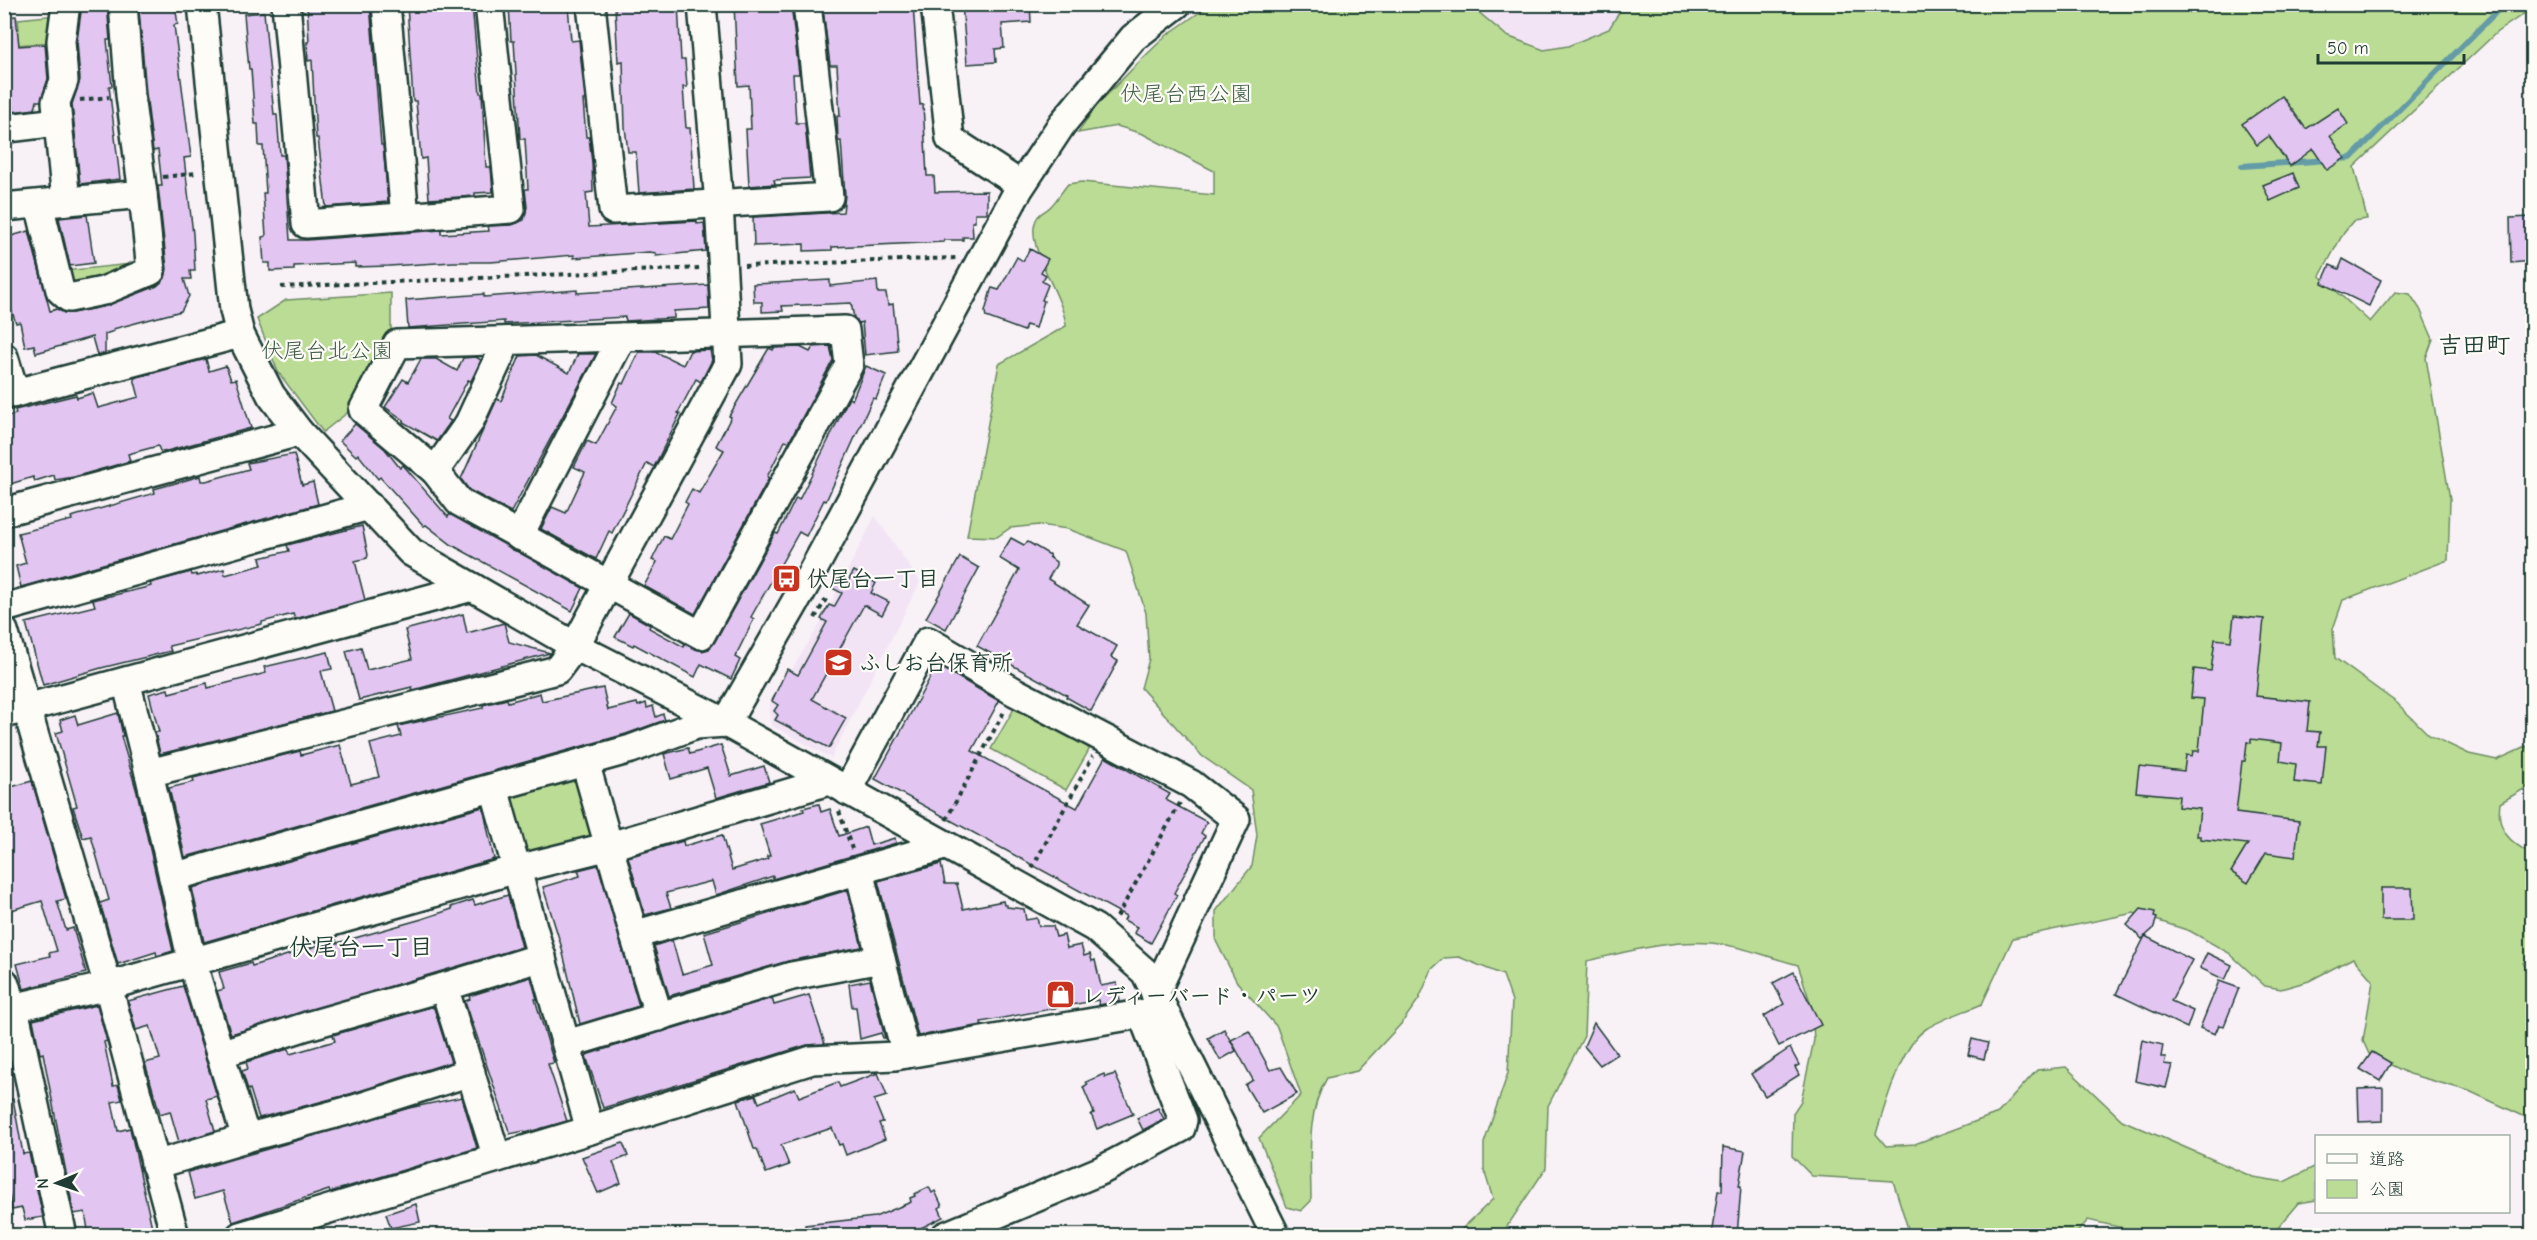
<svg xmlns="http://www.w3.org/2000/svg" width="2537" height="1240" font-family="'Comic Neue','Klee One',sans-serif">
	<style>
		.built { fill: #f2e4f5 }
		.green { fill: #bbdc95; stroke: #6d8c64; stroke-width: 1.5 }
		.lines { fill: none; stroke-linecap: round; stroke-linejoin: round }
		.stream { stroke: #649ba7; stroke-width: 6 }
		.building { fill: #e3c5f2; stroke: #1f3d34; stroke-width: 1.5 }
		.minor-casing { stroke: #1f3d34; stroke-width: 32 }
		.path { stroke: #1f3d34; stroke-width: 4; stroke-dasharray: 4.5 4.5; stroke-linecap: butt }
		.minor { stroke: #fdfcf7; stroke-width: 27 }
		.labels { text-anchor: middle; stroke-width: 4.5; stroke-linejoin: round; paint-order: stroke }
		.park-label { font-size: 22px; fill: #3e5d47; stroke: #fdfcf7 }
		.poi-label { font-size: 22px; font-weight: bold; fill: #1f3d34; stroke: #fdfcf7; text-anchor: start }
		.neighbourhood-label { font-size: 24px; font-weight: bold; fill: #1f3d34; stroke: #fdfcf7 }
	</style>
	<rect width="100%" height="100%" fill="#f8f1f6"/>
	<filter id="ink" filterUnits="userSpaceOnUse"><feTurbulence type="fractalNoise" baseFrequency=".0167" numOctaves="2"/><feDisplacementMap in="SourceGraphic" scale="12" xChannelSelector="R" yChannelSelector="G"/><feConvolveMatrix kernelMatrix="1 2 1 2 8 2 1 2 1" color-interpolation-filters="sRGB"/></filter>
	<g filter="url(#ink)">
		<g class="built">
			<polygon points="1470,5 1624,5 1609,29 1568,46 1544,50 1508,36"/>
			<polygon points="875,516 920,582 831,758 771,725 770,705 823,619"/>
		</g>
		<g class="green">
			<path d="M1624,4H1847L1852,7L1863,4L2532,5V8L2497,32L2354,167L2367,219L2353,221L2344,232L2320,276L2370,322L2395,292L2410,294L2420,309L2433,339L2426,358L2450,499L2448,560L2343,600L2333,629L2335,658L2397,703L2429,735L2469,754L2497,760L2532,744V786L2527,787L2500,803C2496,830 2510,843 2532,854V955L2523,963L2532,978V1120L2469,1091L2409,1074L2369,1054L2363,1041L2373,981L2353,958L2309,981L2281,989L2265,986L2229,953L2190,931L2134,913L2013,938L1982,1004C1964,1012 1943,1018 1926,1029C1901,1045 1885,1106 1876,1134L1886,1146L1915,1144L1998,1113L2037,1070L2066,1067L2122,1120L2253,1177L2284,1182L2316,1166V1200L2299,1203L2272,1235H2142L2132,1230L2088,1220L2075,1235H1910L1893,1181L1812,1176L1792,1156L1793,1113L1801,1101L1814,1040L1812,1008L1798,965C1774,959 1750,949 1726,945C1679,937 1633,950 1587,961L1584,1036L1548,1106L1546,1168L1504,1231C1489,1235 1475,1239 1462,1229L1493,1199L1484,1170V1143L1508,1073L1512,1001L1503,975L1459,957L1444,958L1432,969L1419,999L1401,1024L1357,1071L1327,1078C1305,1114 1311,1161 1311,1201L1301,1211L1287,1207L1259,1138L1301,1095L1277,1027L1237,982L1216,941V911L1252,866L1257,835L1251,790L1202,756L1141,688L1149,659L1146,613L1126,551L1068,529L1039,525L1010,528L997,537L967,536L999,364L1066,326C1064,295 1022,244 1037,218C1040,212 1047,211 1051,206C1057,200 1062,191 1068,184L1082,182L1214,195V171L1143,134L1117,126L1078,133L1097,105L1144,57L1167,35L1210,5H1470L1507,36L1544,50L1568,46L1609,29Z"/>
			<polygon points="57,15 52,42 5,46 5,30 19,29 18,19"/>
			<polygon points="141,263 74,289 63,271"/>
			<polygon points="391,293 391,333 357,405 323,432 278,372 257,319 286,300"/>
			<polygon points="1023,704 1086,743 1089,750 1066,790 991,749 1015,707"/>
			<polygon points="571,776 580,781 593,827 589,836 531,855 521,851 507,800 511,792"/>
		</g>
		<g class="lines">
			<g class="stream">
				<polyline points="2338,159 2351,158 2504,4"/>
				<polyline points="2242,166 2328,160"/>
			</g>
		</g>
		<g class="building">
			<polygon points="84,4 107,4 110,40 107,40 112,86 109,86 120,179 80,184 72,104 80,80 77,41 82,5"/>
			<polygon points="307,4 370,4 381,145 383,145 388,202 326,207 318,138 316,138 312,60 308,61 307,42 309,42"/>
			<polygon points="407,4 472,4 480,93 482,93 486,167 491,167 493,192 475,193 475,196 429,199 426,158 421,159 416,101 413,101"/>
			<polygon points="509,4 536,4 536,7 568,5 571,41 579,40 585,100 583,100 586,137 589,137 592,163 593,192 586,193 589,227 697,221 697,224 704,223 706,251 656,256 656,253 649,252 574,258 574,255 491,262 453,262 389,266 355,267 355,263 294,266 294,270 270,271 270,263 264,263 262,237 266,236 263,193 266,193 263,146 259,146 258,124 255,124 251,69 249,69 244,14 264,12 274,115 277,115 280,155 284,155 290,240 307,240 441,230 441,234 489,231 488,226 512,225 524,220 527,207 525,189 528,189 525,139 520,139 514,41 511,41"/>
			<polygon points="624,4 678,4 681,60 685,60 687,87 683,87 686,128 690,128 694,189 639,193 636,152 628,152 625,127 623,61 618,62 615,7"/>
			<polygon points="734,4 791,4 799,74 793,74 796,123 805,123 810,178 774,180 775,184 749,186 746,129 751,129 749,85 738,86"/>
			<polygon points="827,4 913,4 920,105 923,104 927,176 934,176 935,192 987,191 987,213 975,213 975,222 972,222 973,237 963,237 963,240 944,240 944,242 832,247 832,250 804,251 804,244 754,246 753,217 843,212 845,195 841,141 838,141 837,116 840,116 837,65 830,65 823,9 828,9"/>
			<polygon points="962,4 1030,4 1031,22 1002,24 1004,48 995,49 996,62 967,64"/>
			<polygon points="175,6 178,24 174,25 191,157 184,158 193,234 195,271 190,271 191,279 184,279 189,296 181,311 113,329 114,331 105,334 105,353 97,355 92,337 36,353 34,345 25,347 20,322 16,323 4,289 4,238 29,231 50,311 57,309 64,313 72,313 106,306 157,286 165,278 167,269 158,186 162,186 158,150 153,151 146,93 139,10"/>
			<polygon points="16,16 19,46 45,44 48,79 41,101 37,101 35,109 13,112 13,108 8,109 4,17"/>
			<polygon points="2282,96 2306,129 2338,108 2348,124 2330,136 2345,158 2327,170 2313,149 2290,166 2269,136 2257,145 2242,124"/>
			<polygon points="2293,173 2299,188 2270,201 2263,185"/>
			<polygon points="87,215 94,263 70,266 59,218"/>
			<polygon points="2532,217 2532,261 2511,263 2510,218"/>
			<polygon points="1030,249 1048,259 1041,272 1046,275 1042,281 1048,285 1042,300 1044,301 1036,328 1026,325 1024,331 986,317 985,312 991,290 992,288 999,290 1017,257 1023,261"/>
			<polygon points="2343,259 2381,280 2369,306 2322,283 2330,265 2339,269"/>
			<polygon points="830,280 830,286 877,281 878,293 886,293 888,305 893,304 898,351 865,355 862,322 859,323 854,318 851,303 782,306 783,311 762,312 762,302 754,302 753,284"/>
			<polygon points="708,285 709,309 674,311 674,318 626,321 625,317 504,324 504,321 408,328 406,300 484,294 484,297 577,290 577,293"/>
			<polygon points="800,347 810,352 813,347 830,346 833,360 789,442 785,441 767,477 769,478 695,614 644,586 657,562 652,560 664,536 670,539 688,504 685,502 692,489 699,493 724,450 716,446 731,417 729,416 769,348 773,350 774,348"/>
			<polygon points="710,350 712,360 701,382 696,379 678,413 680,414 654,467 647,463 612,533 609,531 596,559 541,529 552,507 566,513 585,472 574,467 587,441 596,445 617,406 612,403 621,383 624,384 639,352 656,352 683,365 690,351"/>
			<polygon points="578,354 596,354 511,512 469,490 461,479 497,399 501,401 520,356 536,355 569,373"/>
			<polygon points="476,357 481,360 471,381 468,380 447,419 451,421 437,441 403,422 404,420 385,407 403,379 408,382 421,359 436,359 457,371 463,358"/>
			<polygon points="206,359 209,371 226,366 231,380 236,379 251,428 163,452 160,451 158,446 128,454 130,461 74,477 55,480 54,475 35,481 33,477 4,486 4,417 16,414 15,410 76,395 77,398 93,393 98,408 139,397 134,378"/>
			<polygon points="866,366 886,375 876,399 873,398 826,501 824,500 806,536 799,532 751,617 754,619 735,657 740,660 731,679 701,664 695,677 634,644 633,646 615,637 629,613 650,625 649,628 684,647 685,644 702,651 709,649 714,643 775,533 778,534 796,498 799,500 849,398 852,400"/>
			<polygon points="355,424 385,449 400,468 403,465 448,517 450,514 583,588 572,611 452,545 426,525 424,526 380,477 378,479 358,454 356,456 340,441"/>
			<polygon points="294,454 302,485 313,482 318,504 21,587 16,566 26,563 18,533 72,520 71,517 155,493 154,489 183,481 200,476 201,481 206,481 249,469 247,463"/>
			<polygon points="362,526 368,555 367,558 355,561 365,600 295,619 293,614 262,622 262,624 169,646 171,651 101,668 43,685 26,623 95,606 93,600 148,587 151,586 150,583 191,572 192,575 196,574 197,576 224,569 225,575 262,565 260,558 289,551 287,545"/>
			<polygon points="1011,538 1024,545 1028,542 1050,555 1049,557 1056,562 1056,565 1048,579 1089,605 1077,624 1117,646 1111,657 1118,661 1091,711 1066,697 1067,695 977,646 1019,570 999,558"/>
			<polygon points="960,557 979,568 946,629 926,618"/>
			<polygon points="854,571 876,583 871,593 889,602 882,615 864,605 812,699 846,718 829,748 775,720 778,715 774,711 778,705 772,701 787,669 798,675 827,622 821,619 829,605 834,607 842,593 832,588 839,576 848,581"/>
			<polygon points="463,614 467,633 504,623 509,642 550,653 413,690 412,687 359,700 346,651 361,647 367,670 412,659 405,630"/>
			<polygon points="2234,616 2264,619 2256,696 2310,702 2307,731 2320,732 2318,746 2326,746 2322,785 2294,782 2296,764 2280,761 2282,743 2251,739 2251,743 2247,742 2245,761 2242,761 2236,813 2299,821 2295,857 2266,853 2248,883 2231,872 2248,844 2201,839 2201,836 2197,836 2200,809 2178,807 2179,796 2136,792 2139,766 2184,771 2186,755 2192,756 2193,751 2199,751 2204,699 2191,698 2194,669 2211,671 2215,639 2231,641"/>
			<polygon points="328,652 332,669 321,671 332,711 160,754 155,732 159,732 149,694 168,689 169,693 207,683 208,688 266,673 264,667"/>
			<polygon points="937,665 999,701 972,751 1077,808 1105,757 1170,794 1166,800 1207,822 1201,833 1205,836 1174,893 1177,895 1151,943 1134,933 1137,927 1124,920 1126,916 875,779"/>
			<polygon points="603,688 608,710 637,703 638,706 646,703 647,708 653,706 656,717 663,714 665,720 626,734 185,857 169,788 194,782 193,778 300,751 301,755 340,745 351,784 379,777 370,744 401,736 398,726 483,708 483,705 507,699 508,702 540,693 542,701"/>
			<polygon points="118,713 123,736 121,736 138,796 173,951 157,956 156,952 118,964 100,903 109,900 91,836 83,838 73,807 77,806 56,733 63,731 60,720 75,715 78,725"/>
			<polygon points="721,745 731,776 764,766 769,782 716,798 707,768 671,779 664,754 688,748 690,754"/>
			<polygon points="32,781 66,899 57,901 66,930 73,928 86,973 24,989 17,964 50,956 49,953 57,951 42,901 8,911 4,901 4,789"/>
			<polygon points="819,804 821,812 830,809 839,836 866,827 871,845 895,838 896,843 773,879 773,876 716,895 712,881 666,893 671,908 645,915 628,857 683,841 684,846 722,835 732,870 768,859 767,856 770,856 760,824 804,811 803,808"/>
			<polygon points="483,807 494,859 204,942 192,888"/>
			<polygon points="941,864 945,884 957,884 963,909 1003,901 1004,905 1007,905 1007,907 1024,909 1026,920 1037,918 1039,926 1053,926 1056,937 1064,935 1067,948 1081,945 1084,956 1090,954 1092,961 1095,960 1101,986 1117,983 1120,1001 1099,1005 1098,1000 981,1022 982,1025 918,1036 878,881"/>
			<polygon points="598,865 639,1006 580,1024 561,945 543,887 580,876 578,870"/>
			<polygon points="2381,888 2412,888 2413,920 2381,920"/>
			<polygon points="848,890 862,947 788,961 669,996 654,946 672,940 682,974 713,965 704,933"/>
			<polygon points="508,895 522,947 231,1034 217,991 224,989 219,972 251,963 252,966 336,940 337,943 422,919 452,909 451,907 473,900 475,905"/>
			<polygon points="2141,909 2155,912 2154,917 2157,918 2153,929 2142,939 2127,925"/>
			<polygon points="2145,936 2192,960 2171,1001 2193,1011 2187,1028 2116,994"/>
			<polygon points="2207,953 2232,965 2225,980 2200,968"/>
			<polygon points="1794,972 1821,1025 1779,1046 1764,1016 1784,1004 1773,983"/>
			<polygon points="531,977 537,999 535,999 554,1063 548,1064 567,1121 525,1133 524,1131 510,1134 465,1001 470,999 469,996"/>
			<polygon points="870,980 885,1038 883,1038 881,1033 860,1039 856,1007 852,1007 849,984"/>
			<polygon points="2219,981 2239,988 2224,1026 2219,1025 2215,1034 2200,1028"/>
			<polygon points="183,986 217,1096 206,1099 215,1131 179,1142 170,1111 160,1114 145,1063 160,1059 150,1026 136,1030 128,1001"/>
			<polygon points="809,995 825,1044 807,1045 603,1108 586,1056 589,1054 772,998 774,1005"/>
			<polygon points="97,1005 107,1041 104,1042 113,1086 118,1085 122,1100 112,1102 118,1131 130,1128 153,1232 136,1236 89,1236 85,1212 74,1214 43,1053 40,1054 33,1020"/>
			<polygon points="431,1007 434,1008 451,1062 350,1094 259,1118 250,1089 248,1090 242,1071 248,1069 246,1062 288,1049 290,1054 335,1041 333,1035"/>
			<polygon points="1594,1023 1617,1054 1600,1065 1584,1046"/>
			<polygon points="1224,1029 1236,1051 1220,1060 1208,1038"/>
			<polygon points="1249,1031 1270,1070 1281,1067 1297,1094 1262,1113 1245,1085 1253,1080 1231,1040"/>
			<polygon points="1972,1039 1988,1043 1984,1059 1968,1055"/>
			<polygon points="2142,1040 2163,1045 2161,1057 2166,1057 2164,1064 2172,1065 2166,1088 2135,1081"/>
			<polygon points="1790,1048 1799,1065 1795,1067 1799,1075 1765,1096 1751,1074"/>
			<polygon points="2372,1052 2391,1063 2380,1081 2360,1069"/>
			<polygon points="878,1073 887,1096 874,1100 883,1122 879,1123 885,1139 846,1155 842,1144 839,1145 832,1128 781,1145 789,1165 766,1173 757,1149 754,1149 738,1100 756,1095 759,1103 795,1088 799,1097 838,1082 840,1087"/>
			<polygon points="1104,1074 1105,1077 1115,1074 1133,1114 1097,1129 1091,1114 1094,1113 1083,1087 1088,1084 1086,1082"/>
			<polygon points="2383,1088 2383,1121 2359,1122 2358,1089"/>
			<polygon points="462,1097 477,1148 330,1192 329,1190 233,1222 223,1191 195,1199 188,1172 409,1108"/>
			<polygon points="13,1099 23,1154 29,1153 43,1217 25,1220 22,1208 12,1210 7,1184 4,1185 4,1100"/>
			<polygon points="1158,1108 1164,1119 1143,1130 1137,1118"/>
			<polygon points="623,1143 628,1156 613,1162 621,1183 598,1193 582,1157"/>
			<polygon points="1723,1147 1745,1151 1739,1186 1741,1186 1737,1236 1711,1236 1718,1191 1722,1191"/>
			<polygon points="929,1187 932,1193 935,1191 942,1206 939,1208 943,1217 923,1227 902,1236 806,1236 805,1225 875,1217 911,1202 910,1198 915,1196 914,1194"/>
			<polygon points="416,1204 420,1222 391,1228 386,1214"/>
		</g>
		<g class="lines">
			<defs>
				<g id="minor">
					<polyline points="66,4 61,41 64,81 56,102 66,201"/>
					<polyline points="202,4 234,310 240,334 271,395 299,432 411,552 575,646 726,723 1095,928 1145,972 1276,1236"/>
					<polyline points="286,4 306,224 511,209 489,4"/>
					<polyline points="386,4 405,217"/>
					<polyline points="591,4 613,210 829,197 807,4"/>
					<polyline points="702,4 719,204 728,364 575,646 557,670 149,773 173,877 631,749 696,725 726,723"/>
					<polyline points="935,4 950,139 1021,185"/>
					<polyline points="4,125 8,128 58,122"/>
					<polyline points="39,204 60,290 69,298 103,291 151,271 143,194"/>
					<polyline points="4,207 143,194 130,95 123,4"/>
					<polygon points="845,330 849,365 701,635 459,502 435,471 363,410 397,344"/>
					<polyline points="4,357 15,393"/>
					<polyline points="4,396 240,334"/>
					<polyline points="435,471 469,423 507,341"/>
					<polyline points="4,512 299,432"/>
					<polyline points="519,536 622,337"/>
					<polyline points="4,608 369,506"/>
					<polyline points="4,631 108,986 175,1236"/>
					<polyline points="126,681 149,773"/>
					<polyline points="4,714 472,587"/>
					<polyline points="726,723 804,587 1019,189 1062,124 1133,38 1177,4"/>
					<polyline points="585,762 634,935 944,846"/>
					<polyline points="494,788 590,1130"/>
					<polyline points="847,791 928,641 1015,692 1191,784 1236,819 1155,994"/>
					<polyline points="859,871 881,959"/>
					<polyline points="634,935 659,1017"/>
					<polyline points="4,982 14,1008 63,1236"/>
					<polyline points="4,1010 108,986 517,869 610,846 829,781"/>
					<polyline points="567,1044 792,976 881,959 906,1054"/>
					<polyline points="220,1054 307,1026 444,987"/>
					<polyline points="246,1138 354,1109 471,1072"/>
					<polyline points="497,1158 444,987 542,957"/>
					<polyline points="155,1165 246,1138 192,962 173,877"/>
					<polyline points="240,1236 590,1130 812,1060 895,1056 1164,1010"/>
					<polyline points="945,1236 1102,1170 1181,1128 1183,1120 1142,1014"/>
				</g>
			</defs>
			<use href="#minor" class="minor-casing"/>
			<g class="path">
				<polyline points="80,100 109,97"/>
				<polyline points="163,177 197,173"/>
				<polyline points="744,266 956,258"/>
				<polyline points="281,287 701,268"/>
				<polyline points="815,618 826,599"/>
				<polyline points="839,811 852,849"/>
				<polyline points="946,820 1005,710"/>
				<polyline points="1032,868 1093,756"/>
				<polyline points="1117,917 1180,803"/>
			</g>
			<use href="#minor" class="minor"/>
		</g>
	</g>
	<defs>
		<symbol id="bus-square" viewBox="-11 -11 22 22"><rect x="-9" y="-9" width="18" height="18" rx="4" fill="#c8321e" stroke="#fdfcf7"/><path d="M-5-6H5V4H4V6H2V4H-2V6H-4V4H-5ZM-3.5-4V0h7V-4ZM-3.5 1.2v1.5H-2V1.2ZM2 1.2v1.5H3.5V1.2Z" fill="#fff"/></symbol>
		<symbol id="school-square" viewBox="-11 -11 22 22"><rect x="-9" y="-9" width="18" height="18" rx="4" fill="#c8321e" stroke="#fdfcf7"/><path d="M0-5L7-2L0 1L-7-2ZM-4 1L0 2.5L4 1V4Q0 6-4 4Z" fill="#fff"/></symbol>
		<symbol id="shop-square" viewBox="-11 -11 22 22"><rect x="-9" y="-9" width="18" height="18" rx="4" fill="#c8321e" stroke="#fdfcf7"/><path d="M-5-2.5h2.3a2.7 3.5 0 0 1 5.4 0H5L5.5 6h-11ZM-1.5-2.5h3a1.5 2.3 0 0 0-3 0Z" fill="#fff"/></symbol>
	</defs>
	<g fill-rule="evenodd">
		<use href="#bus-square" x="770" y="562" width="33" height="33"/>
		<use href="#school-square" x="822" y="646" width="33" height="33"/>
		<use href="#shop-square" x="1044" y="978" width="33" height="33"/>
	</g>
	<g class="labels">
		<g class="park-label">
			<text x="1186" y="101">伏尾台⻄公園</text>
			<text x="327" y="358">伏尾台北公園</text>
		</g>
		<g class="poi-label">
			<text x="807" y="586">伏尾台一丁目</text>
			<text x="859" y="670">ふしお台保育所</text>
			<text x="1082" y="1003">レディーバード・パーツ</text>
		</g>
		<g class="neighbourhood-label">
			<text x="2474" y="353">吉田町</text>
			<text x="361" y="955">伏尾台一丁目</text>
		</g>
	</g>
	<rect width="2537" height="1240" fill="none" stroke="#fdfcf7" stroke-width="24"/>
	<rect x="12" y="12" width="2513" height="1216" fill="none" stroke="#1f3d34" stroke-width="2" filter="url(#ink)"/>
	<rect x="2315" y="1135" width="195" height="78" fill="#fdfcf7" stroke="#a4b0a9" stroke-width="1.5"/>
	<rect x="2327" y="1154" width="30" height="9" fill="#fdfcf7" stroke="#a4b0a9" stroke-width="1.5"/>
	<text x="2369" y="1165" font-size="18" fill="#1f3d34">道路</text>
	<rect x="2327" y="1180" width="30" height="18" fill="#bbdc95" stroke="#a4b0a9" stroke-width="1.5"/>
	<text x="2369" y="1195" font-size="18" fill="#1f3d34">公園</text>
	<g transform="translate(57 1183) rotate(268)" stroke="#fdfcf7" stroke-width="4.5" paint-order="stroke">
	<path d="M0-4.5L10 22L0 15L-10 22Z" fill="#1f3d34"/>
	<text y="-9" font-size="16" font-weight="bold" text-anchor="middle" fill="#1f3d34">N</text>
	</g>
	<path d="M2318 54v9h146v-9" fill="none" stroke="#1f3d34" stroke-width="3"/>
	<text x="2327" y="54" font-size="18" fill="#1f3d34" stroke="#fdfcf7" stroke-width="4.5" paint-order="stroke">50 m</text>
</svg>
